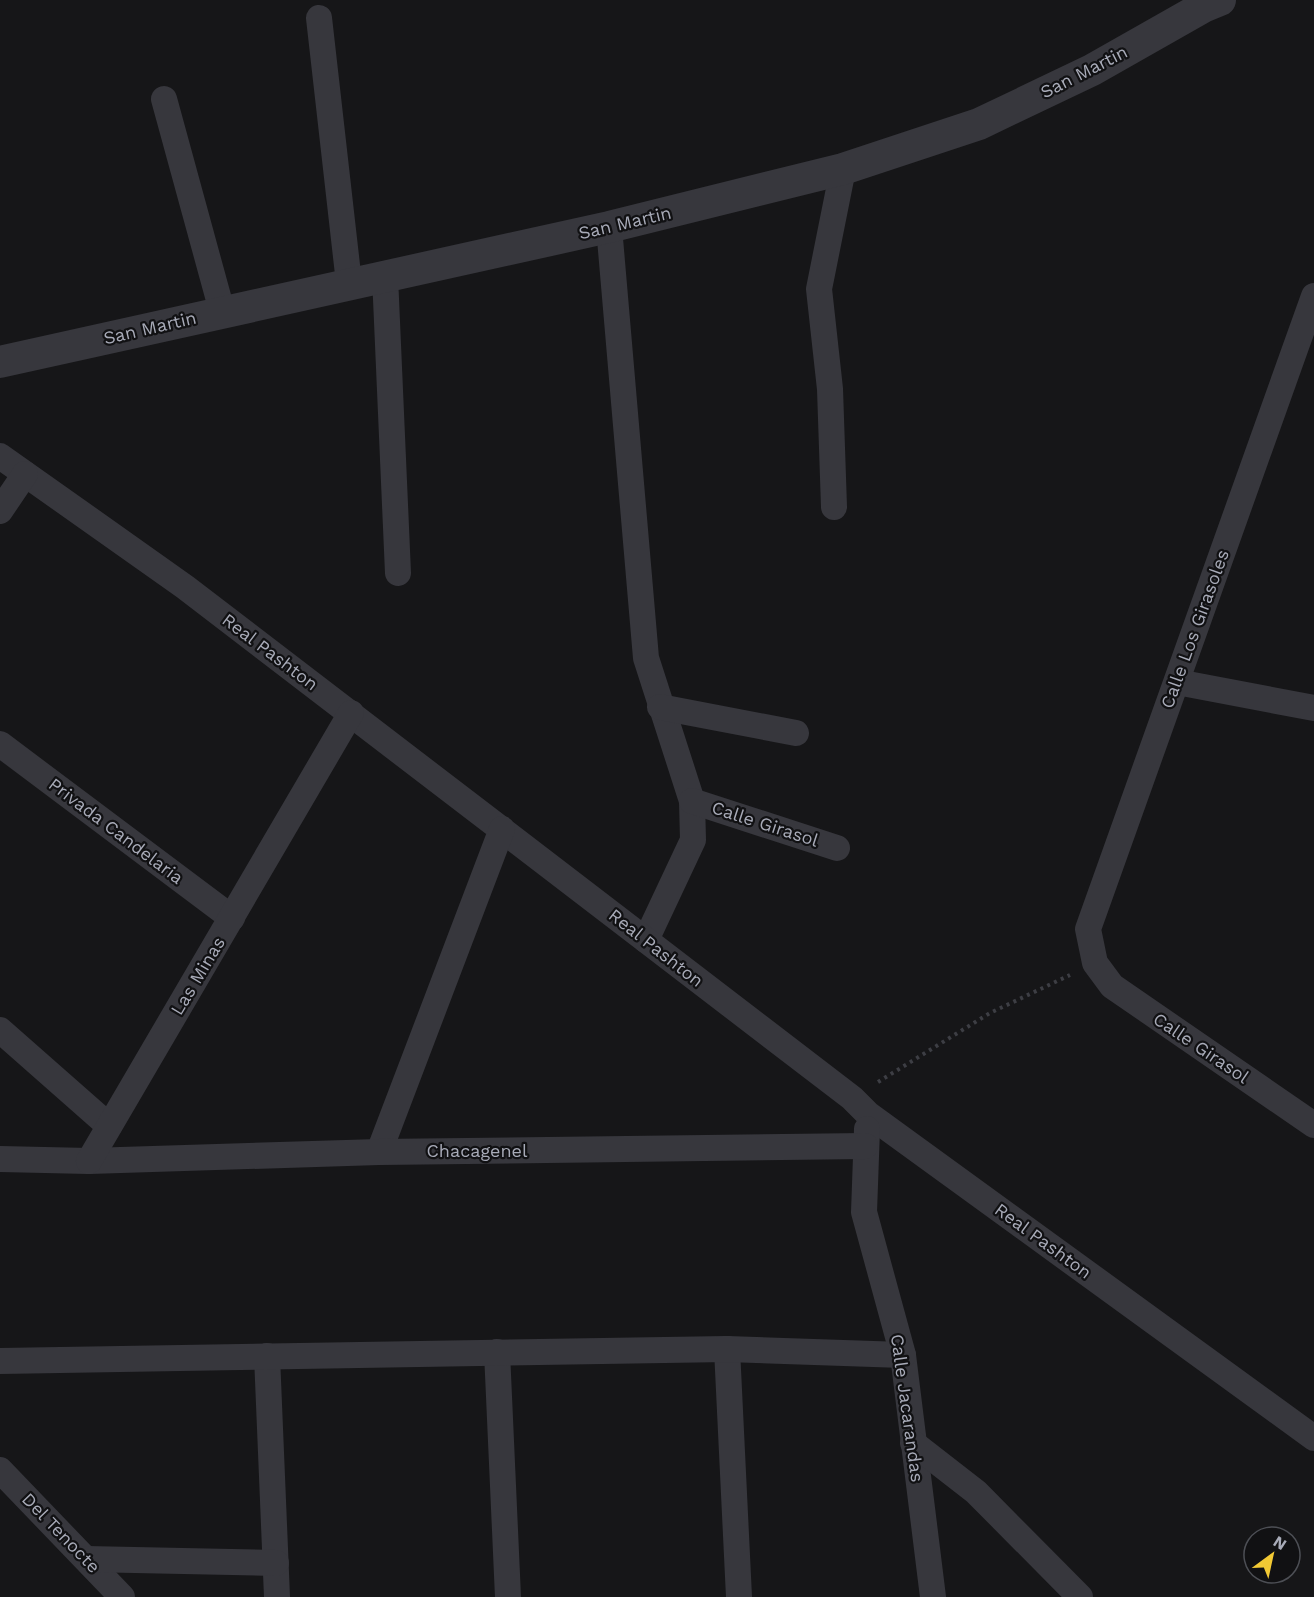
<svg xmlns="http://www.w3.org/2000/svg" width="1314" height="1597" font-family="'Work Sans',sans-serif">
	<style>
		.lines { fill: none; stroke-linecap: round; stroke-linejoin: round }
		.path { stroke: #3d3e44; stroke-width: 4; stroke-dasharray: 3 4.5; stroke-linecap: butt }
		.minor { stroke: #37373d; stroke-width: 26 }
		.tertiary { stroke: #37373d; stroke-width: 32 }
		.labels { text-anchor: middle; stroke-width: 4.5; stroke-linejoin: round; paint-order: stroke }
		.street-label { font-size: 18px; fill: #a8abb8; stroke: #111113 }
	</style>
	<rect width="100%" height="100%" fill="#161618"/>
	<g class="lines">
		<polyline class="path" points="878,1082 990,1013 1070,975"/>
		<g class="minor">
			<polyline points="319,18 349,283"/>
			<polyline points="164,99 222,311"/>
			<polyline points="609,227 646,658 692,801 693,840 646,940"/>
			<polyline points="385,276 398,573"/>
			<polyline points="1314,296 1088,929 1095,963 1112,986 1314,1125"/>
			<polyline points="0,456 185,587 852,1098 868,1114 1314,1438"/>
			<polyline points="834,507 830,389 819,289 843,169"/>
			<polyline points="0,511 25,474"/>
			<polyline points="1177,682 1314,708"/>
			<polyline points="660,707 796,733"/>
			<polyline points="0,744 232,918"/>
			<polyline points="692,801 837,848"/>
			<polyline points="0,1030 109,1126"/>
			<polyline points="867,1129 864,1212 903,1355 933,1597"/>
			<polyline points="379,1152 502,829"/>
			<polyline points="0,1159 89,1161 379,1152 865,1146"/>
			<polyline points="89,1161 351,713"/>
			<polyline points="727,1349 739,1597"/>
			<polyline points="497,1352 508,1597"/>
			<polyline points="267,1356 277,1597"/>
			<polyline points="0,1361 727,1349 903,1355"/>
			<polyline points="913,1443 976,1492 1080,1597"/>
			<polyline points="0,1470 122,1597"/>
			<polyline points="86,1559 276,1563"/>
		</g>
		<polyline class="tertiary" points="0,362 609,227 843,169 979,124 1092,70 1203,7 1220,0"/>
	</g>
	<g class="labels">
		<g class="street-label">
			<text transform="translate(1084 72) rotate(-27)" y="6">San Martin</text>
			<text transform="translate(625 223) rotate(-13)" y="6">San Martin</text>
			<text transform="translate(150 328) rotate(-13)" y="6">San Martin</text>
			<text transform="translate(1195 629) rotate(-70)" y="6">Calle Los Girasoles</text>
			<text transform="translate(270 652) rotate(37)" y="6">Real Pashton</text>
			<text transform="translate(765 824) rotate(18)" y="6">Calle Girasol</text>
			<text transform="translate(116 831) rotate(37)" y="6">Privada Candelaria</text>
			<text transform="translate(656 948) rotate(38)" y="6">Real Pashton</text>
			<text transform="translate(198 976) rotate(-59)" y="6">Las Minas</text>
			<text transform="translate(1201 1048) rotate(34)" y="6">Calle Girasol</text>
			<text x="477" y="1157">Chacagenel</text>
			<text transform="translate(1043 1241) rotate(36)" y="6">Real Pashton</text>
			<text transform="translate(907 1408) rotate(82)" y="6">Calle Jacarandas</text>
			<text transform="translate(61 1533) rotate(46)" y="6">Del Tenocte</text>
		</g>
	</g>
	<g transform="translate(1272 1555) rotate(33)"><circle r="28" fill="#111113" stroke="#4d4f55" stroke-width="1.5"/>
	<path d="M0-4.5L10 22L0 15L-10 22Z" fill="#f2c934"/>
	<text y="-9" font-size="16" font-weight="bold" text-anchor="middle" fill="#a8abb8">N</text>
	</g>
</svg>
